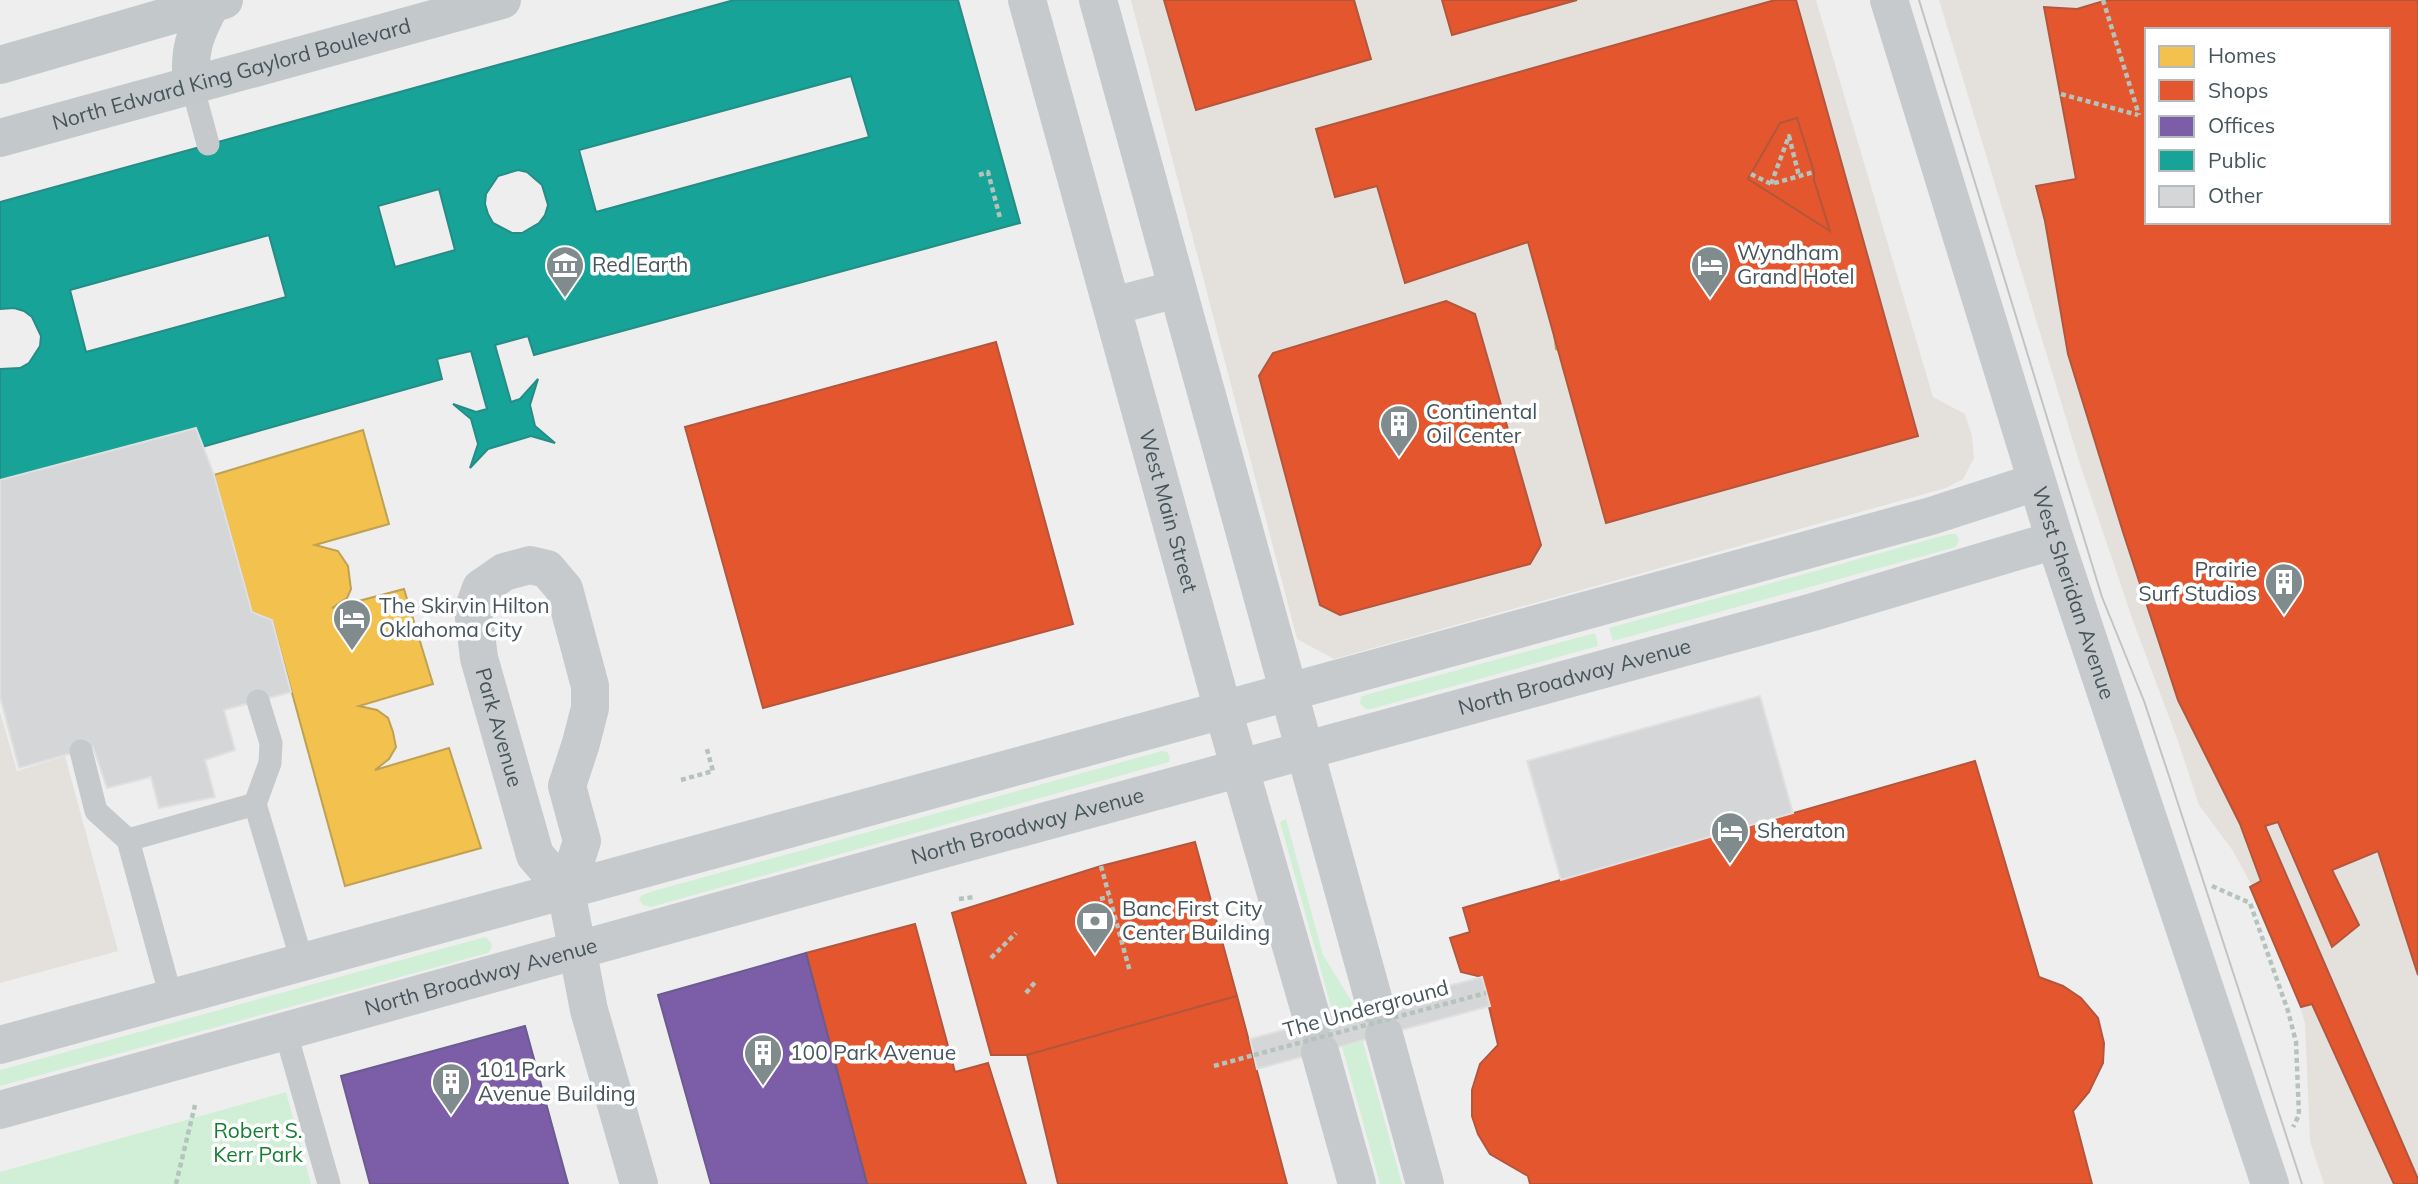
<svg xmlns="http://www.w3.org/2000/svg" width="2418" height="1184" font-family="Mulish,sans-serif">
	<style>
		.commercial { fill: #e4e0db; fill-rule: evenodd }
		.green { fill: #d1efd6 }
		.homes { fill: #f2c14e; stroke: #bea152; stroke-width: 2 }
		.shops { fill: #e4572e; stroke: #b4563c; stroke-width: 2; fill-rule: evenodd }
		.offices { fill: #7b5ea7; stroke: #6b5b90; stroke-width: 2 }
		.public { fill: #17a398; stroke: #258c86; stroke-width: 2; fill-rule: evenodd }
		.building { fill: #d5d6d7; stroke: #e0e0e1; stroke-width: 2 }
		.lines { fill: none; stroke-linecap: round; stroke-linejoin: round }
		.path { stroke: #b4c3bb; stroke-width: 4.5; stroke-dasharray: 5 3.5; stroke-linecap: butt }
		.lane { stroke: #c5c9cb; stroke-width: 23 }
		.secondary { stroke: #c6cacc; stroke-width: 38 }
		.primary { stroke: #c3c8ca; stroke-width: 38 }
		.tram { stroke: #c1c4c5; stroke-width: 2 }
		.path-bridge { stroke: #b4c3bb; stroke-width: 4.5; stroke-dasharray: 5 3.5; stroke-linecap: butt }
		.labels { text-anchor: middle; stroke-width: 7; stroke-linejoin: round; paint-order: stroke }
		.street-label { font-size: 21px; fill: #45555b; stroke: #fff }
		.poi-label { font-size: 21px; fill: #45555b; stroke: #fff; text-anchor: start }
		.park-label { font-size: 21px; fill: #147e31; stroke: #fff }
	</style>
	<rect width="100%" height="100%" fill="#efeeee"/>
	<g class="commercial">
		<polygon points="1131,0 1816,0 1933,397 1965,414 1972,436 1974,458 1963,479 1946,488 1334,659 1297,639"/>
		<path d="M1939,0H2418V1184H2324L2310,1141L2305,1023L2291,978L2264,908L2233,851L2199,805L2178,741L2133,621L2079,461ZM2147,30H2388V222H2147Z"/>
		<polygon points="0,712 17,771 65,756 118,951 0,983"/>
	</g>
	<g class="green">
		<polygon points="1949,534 1956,534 1959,539 1956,547 1613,641 1609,628"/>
		<polygon points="1595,633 1598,646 1371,709 1366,709 1360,704 1361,697 1365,695"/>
		<polygon points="1162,751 1167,752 1170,757 1169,762 651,907 643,905 639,899 642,895 650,892"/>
		<polygon points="1286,819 1323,955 1352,1002 1402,1184 1380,1184 1280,822"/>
		<polygon points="485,937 491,942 492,947 488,953 0,1086 0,1070"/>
		<polygon points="286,1092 311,1184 0,1184 0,1172"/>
	</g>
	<g class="homes">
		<polygon points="1682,150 1748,179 1858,249 1882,352 1842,420 1738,449 1657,400 1556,349 1543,248 1581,184"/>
		<polygon points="363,430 389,524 315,545 338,551 348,566 351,589 347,598 332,608 404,589 433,684 359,706 377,710 388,718 393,732 396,747 389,759 375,770 449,748 481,848 345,886 272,620 252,612 214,475"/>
	</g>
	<g class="shops">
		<polygon points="1164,0 1354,0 1371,59 1196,110"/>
		<polygon points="1442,0 1577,0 1452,35"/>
		<polygon points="1775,0 1796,0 1918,436 1606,523 1528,242 1405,283 1377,186 1335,197 1316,129"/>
		<path d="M2107,0H2418V975L2378,851L2332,870L2359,925L2332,947L2278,822L2265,826L2418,1179V1184H2394L2312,1004L2301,1007L2250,887L2261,881L2240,824L2178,700L2123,532L2068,354L2045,221L2036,186L2076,179L2044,7L2077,9ZM2147,30H2388V222H2147Z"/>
		<polygon points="1797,118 1814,172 1814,180 1830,231 1748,179 1780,123"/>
		<polygon points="1446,301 1475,314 1541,545 1530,564 1340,615 1320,605 1259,376 1273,353"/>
		<polygon points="996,342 1073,624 763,708 685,427"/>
		<polygon points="1975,761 2039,977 2063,986 2081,998 2098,1018 2104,1043 2103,1063 2089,1092 2073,1111 2092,1184 1530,1184 1528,1176 1490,1154 1478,1134 1472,1116 1472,1090 1480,1064 1498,1045 1482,977 1461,972 1450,938 1470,932 1463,908"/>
		<polygon points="1195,842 1237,996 1027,1055 991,1055 952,913 1101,866"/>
		<polygon points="915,924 955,1072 988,1063 1026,1184 867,1184 806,953"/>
		<polygon points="1237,996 1287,1184 1058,1184 1027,1055"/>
	</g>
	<g class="offices">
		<polygon points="806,953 867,1184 711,1184 658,995"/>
		<polygon points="525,1026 568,1184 370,1184 341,1076"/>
	</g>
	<path class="public" d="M734,0H958L1020,223L534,355L528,336L495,345L511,402L520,399L538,379L530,405L535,426L555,443L531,436L488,449L470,468L478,444L471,419L453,404L476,412L487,409L471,351L437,359L442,379L202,447L196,428L0,480V369L20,368L29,363L40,346L41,336L32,317L24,311L14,308L0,309V202ZM851,76L869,137L596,212L579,150ZM518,170L527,172L542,185L548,205L545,215L539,223L522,233H512L493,223L488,214L485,204L486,194L498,176ZM439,189L455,250L395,267L378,206ZM269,235L286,297L86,352L70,290Z"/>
	<g class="building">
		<polygon points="196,428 214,475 252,612 272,620 291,692 224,710 235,750 205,760 215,797 159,808 151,777 107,788 93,747 19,768 0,697 0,480"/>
		<polygon points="1760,696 1793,813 1561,880 1527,761"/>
		<polygon points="1482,977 1490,1006 1257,1069 1250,1039"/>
	</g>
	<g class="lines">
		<g class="path">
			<polyline points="2103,0 2139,115"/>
			<polyline points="2061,94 2138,115"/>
			<polyline points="1751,174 1771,184 1814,172"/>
			<polyline points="979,175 988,172 1000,218"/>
			<polyline points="1771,184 1789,136 1799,176"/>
			<polyline points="681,780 713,771 706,746"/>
			<polyline points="1101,866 1130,972"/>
			<polyline points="2212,886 2250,903 2288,1011 2296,1042 2299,1115 2293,1127"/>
			<polyline points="959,899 974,897"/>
			<polyline points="1100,899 1109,897"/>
			<polyline points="1104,910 1113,909"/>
			<polyline points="1106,921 1116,920"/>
			<polyline points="991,958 1016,933"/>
			<polyline points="1026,993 1036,981"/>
			<polyline points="874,1056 882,1054"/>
			<polyline points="1214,1066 1254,1055"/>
			<polyline points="176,1184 195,1105"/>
		</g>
		<g class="lane">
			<polyline points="192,85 208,144"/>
			<polyline points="81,751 96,811 128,840"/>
			<polyline points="255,804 270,763 271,743 258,701"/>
			<polyline points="171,997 128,840 255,804 302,961"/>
			<polyline points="285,1030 329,1184"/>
		</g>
		<g class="secondary">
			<path id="s1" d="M1027,0L1223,710L1313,1022"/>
			<polyline points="1098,0 1375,1005"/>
			<path id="s2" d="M1889,0L2055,540L2270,1184"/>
			<polyline points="1113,306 1177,289"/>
			<path id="s3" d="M566,891L582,841L567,786L581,743L590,708V686L564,589L547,569L530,565L504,572L481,588L473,610L479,658L535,855L566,891L589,1010L639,1184"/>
			<polyline points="1384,1035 1425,1184"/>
			<polyline points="0,1045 1931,516 2036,482"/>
			<polyline points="1320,1052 1357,1184"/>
			<path id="s4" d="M0,1110L925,854L1813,612L2055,540"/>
		</g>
		<g class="primary">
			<polyline points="0,65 224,0"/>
			<path d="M192,85C188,50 195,34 211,4"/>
			<path id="s5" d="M0,138L502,0"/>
		</g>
		<polyline class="tram" points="1919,0 2102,597 2144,701 2171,782 2302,1184"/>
		<polyline class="path-bridge" points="1254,1055 1486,993"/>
	</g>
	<defs>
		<symbol id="museum-pin" viewBox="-11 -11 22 30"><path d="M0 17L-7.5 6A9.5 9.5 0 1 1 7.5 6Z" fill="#808b8e" stroke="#fff"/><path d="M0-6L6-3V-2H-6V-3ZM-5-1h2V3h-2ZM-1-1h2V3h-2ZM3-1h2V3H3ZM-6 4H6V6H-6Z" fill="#fff"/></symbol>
		<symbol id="hotel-pin" viewBox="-11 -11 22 30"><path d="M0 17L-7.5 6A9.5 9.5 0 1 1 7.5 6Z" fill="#808b8e" stroke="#fff"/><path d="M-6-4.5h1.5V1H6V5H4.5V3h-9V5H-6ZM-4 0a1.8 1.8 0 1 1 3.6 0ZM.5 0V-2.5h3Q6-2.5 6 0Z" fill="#fff"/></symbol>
		<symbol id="building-pin" viewBox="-11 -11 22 30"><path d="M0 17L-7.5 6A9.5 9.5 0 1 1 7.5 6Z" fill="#808b8e" stroke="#fff"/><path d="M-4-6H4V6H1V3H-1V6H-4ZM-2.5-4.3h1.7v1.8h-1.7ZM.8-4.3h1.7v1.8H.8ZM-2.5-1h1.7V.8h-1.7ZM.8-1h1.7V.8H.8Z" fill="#fff"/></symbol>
		<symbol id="bank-pin" viewBox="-11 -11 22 30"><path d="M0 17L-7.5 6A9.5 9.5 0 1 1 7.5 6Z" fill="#808b8e" stroke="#fff"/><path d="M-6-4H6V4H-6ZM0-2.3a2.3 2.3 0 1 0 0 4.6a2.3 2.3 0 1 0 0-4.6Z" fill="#fff"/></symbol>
	</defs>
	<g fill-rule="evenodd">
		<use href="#museum-pin" x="543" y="243" width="44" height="60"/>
		<use href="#hotel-pin" x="1688" y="243" width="44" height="60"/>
		<use href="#building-pin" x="1377" y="402" width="44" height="60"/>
		<use href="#building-pin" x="2262" y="560" width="44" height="60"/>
		<use href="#hotel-pin" x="330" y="596" width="44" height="60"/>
		<use href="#hotel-pin" x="1708" y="809" width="44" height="60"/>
		<use href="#bank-pin" x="1073" y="899" width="44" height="60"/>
		<use href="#building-pin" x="741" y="1031" width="44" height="60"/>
		<use href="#building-pin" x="429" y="1060" width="44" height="60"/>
	</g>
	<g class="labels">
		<g class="street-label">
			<text dy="7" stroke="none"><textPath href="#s5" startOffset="240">North Edward King Gaylord Boulevard</textPath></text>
			<text dy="7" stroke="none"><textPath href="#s1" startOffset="530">West Main Street</textPath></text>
			<text dy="7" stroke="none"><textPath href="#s2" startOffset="621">West Sheridan Avenue</textPath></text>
			<text dy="7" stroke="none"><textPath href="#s4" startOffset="1633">North Broadway Avenue</textPath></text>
			<text dy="7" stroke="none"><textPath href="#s3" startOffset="556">Park Avenue</textPath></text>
			<text dy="7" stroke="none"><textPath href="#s4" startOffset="1066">North Broadway Avenue</textPath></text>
			<text dy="7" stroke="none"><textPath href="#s4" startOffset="499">North Broadway Avenue</textPath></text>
			<text transform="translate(1366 1009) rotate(-15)" y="7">The Underground</text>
		</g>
		<g class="poi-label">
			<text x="1737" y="260">Wyndham<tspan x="1737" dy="24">Grand Hotel</tspan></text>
			<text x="592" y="272">Red Earth</text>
			<text x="1426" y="419">Continental<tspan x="1426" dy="24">Oil Center</tspan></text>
			<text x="2257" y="577" text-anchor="end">Prairie<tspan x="2257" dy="24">Surf Studios</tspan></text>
			<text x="379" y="613">The Skirvin Hilton<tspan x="379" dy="24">Oklahoma City</tspan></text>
			<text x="1757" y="838">Sheraton</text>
			<text x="1122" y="916">Banc First City<tspan x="1122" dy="24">Center Building</tspan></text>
			<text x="790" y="1060">100 Park Avenue</text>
			<text x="478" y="1077">101 Park<tspan x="478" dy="24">Avenue Building</tspan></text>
		</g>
		<g class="park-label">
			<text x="258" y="1138">Robert S.<tspan x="258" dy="24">Kerr Park</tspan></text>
		</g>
	</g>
	<rect x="2145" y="28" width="245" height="196" fill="#ffffff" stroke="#b5bbbd" stroke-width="2"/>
	<rect x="2159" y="46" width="35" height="21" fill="#f2c14e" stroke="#b5bbbd" stroke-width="2"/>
	<text x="2208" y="63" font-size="21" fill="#45555b">Homes</text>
	<rect x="2159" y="80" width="35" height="21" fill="#e4572e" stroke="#b5bbbd" stroke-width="2"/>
	<text x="2208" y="98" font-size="21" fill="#45555b">Shops</text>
	<rect x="2159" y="116" width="35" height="21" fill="#7b5ea7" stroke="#b5bbbd" stroke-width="2"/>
	<text x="2208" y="133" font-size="21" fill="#45555b">Offices</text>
	<rect x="2159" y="150" width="35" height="21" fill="#17a398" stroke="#b5bbbd" stroke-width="2"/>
	<text x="2208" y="168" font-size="21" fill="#45555b">Public</text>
	<rect x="2159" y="186" width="35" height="21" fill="#d5d6d7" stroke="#b5bbbd" stroke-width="2"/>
	<text x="2208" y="203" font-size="21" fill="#45555b">Other</text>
</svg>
